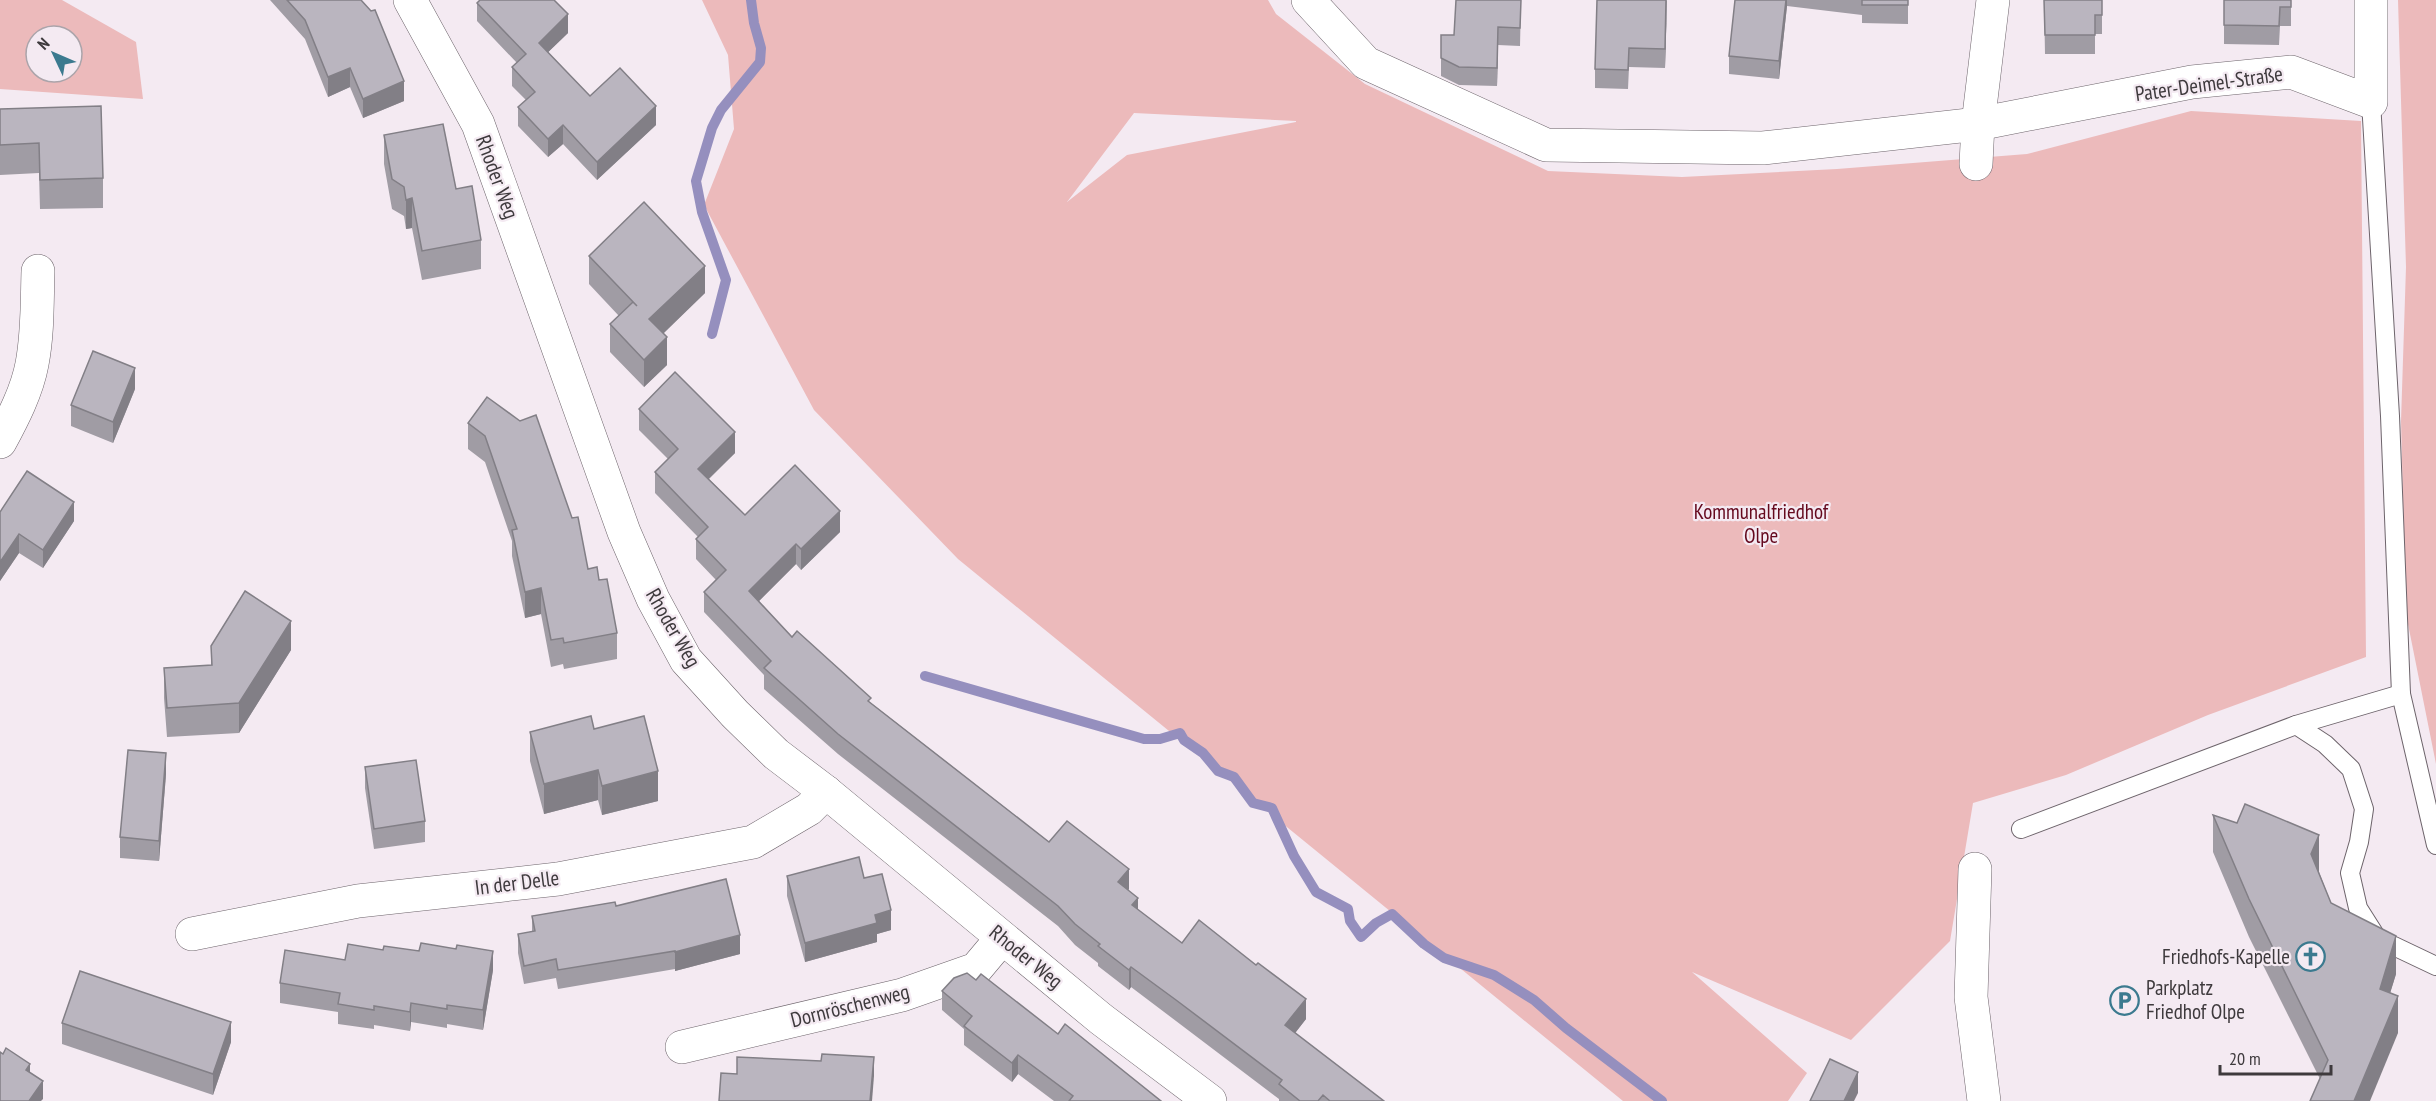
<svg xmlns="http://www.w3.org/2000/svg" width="2436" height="1101" font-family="'PT Sans Narrow',sans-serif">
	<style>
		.green { fill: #ecbabb; fill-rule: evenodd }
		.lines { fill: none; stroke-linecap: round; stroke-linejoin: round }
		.stream { stroke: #958fbe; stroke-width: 10 }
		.service-casing { stroke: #6d646b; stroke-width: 20 }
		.minor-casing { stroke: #6d646b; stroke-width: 34 }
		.service { stroke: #fff; stroke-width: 18 }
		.minor { stroke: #fff; stroke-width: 33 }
		.wall { fill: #a09ca4 }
		.shaded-wall { fill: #827f86 }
		.building { fill: #bab5bf; stroke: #827f86; stroke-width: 1.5 }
		.labels { text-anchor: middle; stroke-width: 4.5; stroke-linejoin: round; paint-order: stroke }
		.street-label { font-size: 21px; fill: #3e3a3d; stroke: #f4eaf2 }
		.park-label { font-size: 21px; fill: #65091e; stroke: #f4eaf2 }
		.poi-label { font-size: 21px; fill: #3e3a3d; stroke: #f4eaf2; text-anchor: end }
	</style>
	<rect width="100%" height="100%" fill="#f4eaf2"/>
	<g class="green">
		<path d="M0,0H62L136,42L143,99L0,89ZM36,36H72V72H36Z"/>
		<path d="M702,0H1268L1276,14L1365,84L1548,171L1682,177L1837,169L2027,154L2191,111L2361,121L2366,657L2208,715L2066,775L1973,803L1950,941L1851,1040L1692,972L1807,1073L1788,1101H1623L958,559L814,410L704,205L734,129L728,55ZM1134,113L1296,121V122L1127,155L1067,202Z"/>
		<polygon points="2398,0 2436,0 2436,764 2406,614 2401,421 2406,267"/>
	</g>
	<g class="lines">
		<g class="stream">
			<polyline points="712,334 726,280 702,212 696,181 712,128 721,110 760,62 761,48 754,23 751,0"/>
			<polyline points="925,676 1144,739 1160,739 1180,733 1184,740 1203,753 1218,771 1234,777 1253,803 1272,808 1294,856 1316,892 1348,909 1350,921 1361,937 1376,923 1392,914 1424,944 1444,958 1494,975 1534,1000 1566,1028 1662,1101"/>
		</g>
		<defs>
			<g id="service">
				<polyline points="2371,102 2390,416 2401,694 2436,845"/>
				<polyline points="2296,725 2325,744 2351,769 2364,809 2359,842 2350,873 2358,908 2377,938 2436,966"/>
				<polyline points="2021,829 2296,725 2401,694"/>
			</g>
			<g id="minor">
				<polyline points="410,0 478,124 624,532 653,599 686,660 735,714 776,754 826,792 1101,1019 1210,1101"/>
				<polyline points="1308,0 1366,63 1546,145 1763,148 1978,124 2192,82 2291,72 2371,102 2371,0"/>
				<polyline points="1976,164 1978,124 1993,0"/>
				<path d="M0,442C13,418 27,391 32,364C38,333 37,302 38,271"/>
				<polyline points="1975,869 1971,997 1984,1101"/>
				<polyline points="192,934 358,901 558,879 753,842 809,809 826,792"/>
				<polyline points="682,1047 902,995 976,969 1002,938"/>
			</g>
		</defs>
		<use href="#service" class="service-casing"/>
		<use href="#minor" class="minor-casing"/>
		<use href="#service" class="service"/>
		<use href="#minor" class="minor"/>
	</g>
	<g class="wall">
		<polygon points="270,0 361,0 404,101 363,118 350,87 328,97 305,39"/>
		<polygon points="1521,0 1520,46 1498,45 1497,86 1459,85 1441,76 1441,35 1454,35"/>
		<polygon points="1667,0 1665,68 1629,67 1628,89 1595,88 1595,69"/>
		<polygon points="1735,0 1908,0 1908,24 1862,23 1862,15 1787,6 1779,79 1729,74 1729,56"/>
		<polygon points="2044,0 2102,0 2102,34 2095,34 2095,54 2045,54"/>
		<polygon points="2224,0 2291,0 2291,26 2280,26 2279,45 2224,44"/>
		<polygon points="477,3 568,33 548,52 590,96 656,125 597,180 563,144 548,157 518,126 518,107 526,100 512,86 512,67 517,63 477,21"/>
		<polygon points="0,109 103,178 103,208 40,209 39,173 0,175"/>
		<polygon points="384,135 456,189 481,240 481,269 422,280 412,228 406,229 404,216 392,209 384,164"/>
		<polygon points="589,256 705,293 663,334 667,365 644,387 610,352 610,324 619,316 589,284"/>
		<polygon points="135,389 113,443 71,426 71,405"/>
		<polygon points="487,397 588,569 599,580 617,633 617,659 564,669 563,664 551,667 541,614 525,618 512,556 512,541 485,462 468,449 468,423"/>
		<polygon points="639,409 735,453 709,479 745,515 840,532 801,570 796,564 759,601 792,637 871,703 1049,842 1129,889 1128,890 1138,910 1182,943 1306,1019 1295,1033 1384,1101 1279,1101 1279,1099 1176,1021 1131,987 1129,990 1098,966 1098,963 1075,945 1058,926 838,754 764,689 764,675 704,612 704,592 716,580 696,559 696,539 698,537 655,493 655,472 668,459 639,430"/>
		<polygon points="0,512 74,521 43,568 19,553 0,581"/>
		<polygon points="211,646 291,650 239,733 167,737 164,698 164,668 211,665"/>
		<polygon points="594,729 658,801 602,815 598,800 544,814 530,761 530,732"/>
		<polygon points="365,767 425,821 425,842 374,849 365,788"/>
		<polygon points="166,774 159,861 120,858 120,837"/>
		<polygon points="2213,815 2319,872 2331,903 2396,974 2390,993 2398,1033 2320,1079 2249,937 2213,852"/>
		<polygon points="787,876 864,878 891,930 877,934 877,942 805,962 787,896"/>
		<polygon points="616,906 740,954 675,971 675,969 558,989 556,978 524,984 518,953 518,934 532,932 532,916"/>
		<polygon points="345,960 493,970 483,1030 447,1024 447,1028 411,1022 410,1031 374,1025 374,1029 338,1024 338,1012 280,1003 280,983"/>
		<polygon points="976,980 1058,1034 1161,1101 1054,1101 1018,1074 1012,1082 964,1045 964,1029 942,1010 942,991"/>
		<polygon points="62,1023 231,1042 213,1095 62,1044"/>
	</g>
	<g class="shaded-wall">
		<polygon points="1667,0 1665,68 1665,49"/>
		<polygon points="1786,0 1787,0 1787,6 1779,79 1779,61"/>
		<polygon points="568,14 568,33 539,61 539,43"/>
		<polygon points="1498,27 1498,45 1497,86 1497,68"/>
		<polygon points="350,68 350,87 328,97 328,77"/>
		<polygon points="404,81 404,101 363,118 363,99"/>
		<polygon points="656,106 656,125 597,180 597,162"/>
		<polygon points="563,125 563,144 548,157 548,139"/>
		<polygon points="412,198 412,228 406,229 406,200"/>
		<polygon points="705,266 705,293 649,347 649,319"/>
		<polygon points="667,337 667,365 644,387 644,360"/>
		<polygon points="135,368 135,389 113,443 113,422"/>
		<polygon points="735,432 735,453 698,489 698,469"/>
		<polygon points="74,502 74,521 43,568 43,550"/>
		<polygon points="840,511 840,532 801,570 801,549"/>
		<polygon points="19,534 19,553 0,581 0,562"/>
		<polygon points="796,544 796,564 749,611 749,591"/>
		<polygon points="541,588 541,614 525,618 525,592"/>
		<polygon points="291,621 291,650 239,733 239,703"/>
		<polygon points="166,753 166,774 159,861 159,841"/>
		<polygon points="598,770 598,800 544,814 544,784"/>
		<polygon points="658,771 658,801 602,815 602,786"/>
		<polygon points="2319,835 2319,872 2311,891 2311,854"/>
		<polygon points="1129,869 1129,889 1118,902 1118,882"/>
		<polygon points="1138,898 1138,918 1132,905"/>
		<polygon points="891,910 891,930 877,934 877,942 805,962 805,943 875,915"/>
		<polygon points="740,935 740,954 675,971 675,952"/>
		<polygon points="2396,936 2396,974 2380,1026 2380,989"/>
		<polygon points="493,951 493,970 483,1030 483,1010"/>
		<polygon points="1131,967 1131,987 1129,990 1129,970"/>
		<polygon points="2398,996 2398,1033 2370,1101 2354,1101"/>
		<polygon points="1306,999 1306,1019 1285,1046 1285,1025"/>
		<polygon points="411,1003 411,1022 410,1031 410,1012"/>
		<polygon points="231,1022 231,1042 213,1095 213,1074"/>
		<polygon points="1018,1055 1018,1074 1012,1082 1012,1063"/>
		<polygon points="874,1057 874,1076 872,1101 870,1101"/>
		<polygon points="30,1064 30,1082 26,1070"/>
		<polygon points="1858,1072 1858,1093 1854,1101 1844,1101"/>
		<polygon points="43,1081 43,1099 41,1101 29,1101"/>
	</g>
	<g class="building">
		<polygon points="287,0 361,0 371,11 375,10 404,81 363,99 350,68 328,77 305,20"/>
		<polygon points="480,0 554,0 568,14 539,43 590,96 620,68 656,106 597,162 563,125 548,139 518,107 535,92 512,67 526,54 477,3"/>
		<polygon points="1456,0 1521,0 1520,28 1498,27 1497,68 1459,67 1441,58 1441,35 1454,35"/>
		<polygon points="1597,0 1666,0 1665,49 1629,48 1628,70 1595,69"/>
		<polygon points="1735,0 1786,0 1779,61 1729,56"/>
		<rect x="1862" y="0" width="46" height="5"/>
		<polygon points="2044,0 2102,0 2102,15 2095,15 2095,35 2045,35"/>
		<polygon points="2224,0 2291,0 2291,7 2280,7 2279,26 2224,25"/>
		<polygon points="101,106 103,178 40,180 39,143 0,145 0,109"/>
		<polygon points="443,124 456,189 472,186 481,240 422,251 412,198 406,200 404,187 392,179 384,135"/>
		<polygon points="644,202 705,266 649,319 667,337 644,360 610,324 633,302 637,306 589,256"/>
		<polygon points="93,351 135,368 113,422 71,405"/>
		<polygon points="675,372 735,432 698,469 745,515 795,465 840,511 801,549 796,544 749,591 792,637 797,631 871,698 868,701 1049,842 1067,821 1129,869 1118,882 1138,898 1132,905 1182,943 1199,920 1256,965 1258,963 1306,999 1285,1025 1384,1101 1330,1101 1323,1095 1318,1101 1300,1101 1279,1084 1282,1080 1176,1000 1131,967 1129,970 1098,946 1100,944 1075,924 1058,906 838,734 764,668 771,661 704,592 726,570 696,539 708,527 655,472 678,449 639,409"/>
		<polygon points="487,397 520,421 536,415 572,518 578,517 588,569 597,567 599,580 607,579 617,633 564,643 563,638 551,640 541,588 525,592 512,530 517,529 485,436 468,423"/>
		<polygon points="27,471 74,502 43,550 19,534 0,562 0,512"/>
		<polygon points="245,591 291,621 239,703 167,708 164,668 212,665 211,646"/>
		<polygon points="591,716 594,729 644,716 658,771 602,786 598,770 544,784 530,732"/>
		<polygon points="128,750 166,753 159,841 120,837"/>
		<polygon points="416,760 425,821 374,829 365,767"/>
		<polygon points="2245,804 2319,835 2311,854 2331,903 2396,936 2380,989 2398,996 2354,1101 2310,1101 2328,1060 2249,899 2213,815 2237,823"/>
		<polygon points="859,857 864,878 882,874 891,910 875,915 877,923 805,943 787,876"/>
		<polygon points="726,879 740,935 675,952 675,951 558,970 556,959 524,966 518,934 535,931 532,916 615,902 616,906"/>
		<polygon points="421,943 456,949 457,945 493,951 483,1010 447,1005 447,1009 411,1003 410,1012 374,1006 374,1010 338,1004 340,993 280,983 285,950 345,960 348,944 383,950 384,946 419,951"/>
		<polygon points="80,971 231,1022 213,1074 62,1023"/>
		<polygon points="967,973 976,980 981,974 1058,1034 1065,1024 1161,1101 1069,1101 1073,1096 1018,1055 1012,1063 964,1026 972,1016 942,991 954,978"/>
		<polygon points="6,1048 30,1064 26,1070 43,1081 29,1101 0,1101 0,1052 3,1054"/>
		<polygon points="822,1054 874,1057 870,1101 719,1101 721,1073 737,1074 737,1057 821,1061"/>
		<polygon points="1830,1059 1858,1072 1844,1101 1810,1101"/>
	</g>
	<defs>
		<symbol id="church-ring" viewBox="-11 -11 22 22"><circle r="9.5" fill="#f4eaf2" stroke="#3b7a8f" stroke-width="1.5"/><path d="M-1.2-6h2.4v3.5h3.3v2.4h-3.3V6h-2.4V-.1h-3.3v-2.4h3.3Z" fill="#3b7a8f"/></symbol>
		<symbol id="parking-ring" viewBox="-11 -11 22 22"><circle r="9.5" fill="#f4eaf2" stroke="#3b7a8f" stroke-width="1.5"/><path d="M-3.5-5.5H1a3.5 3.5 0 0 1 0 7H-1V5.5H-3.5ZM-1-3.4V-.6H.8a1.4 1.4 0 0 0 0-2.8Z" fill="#3b7a8f"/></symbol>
	</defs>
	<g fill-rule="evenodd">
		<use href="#church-ring" x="2294" y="940" width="33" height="33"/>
		<use href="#parking-ring" x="2108" y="984" width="33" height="33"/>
	</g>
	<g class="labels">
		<g class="street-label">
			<text transform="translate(2209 84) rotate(-8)" y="7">Pater-Deimel-Straße</text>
			<text transform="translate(497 177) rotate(70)" y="7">Rhoder Weg</text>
			<text transform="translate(673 628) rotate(60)" y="7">Rhoder Weg</text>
			<text transform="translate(517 883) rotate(-7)" y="7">In der Delle</text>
			<text transform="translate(1026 957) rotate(39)" y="7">Rhoder Weg</text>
			<text transform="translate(850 1006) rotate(-14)" y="7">Dornröschenweg</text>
		</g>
		<g class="park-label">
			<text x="1761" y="519">Kommunalfriedhof<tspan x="1761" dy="24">Olpe</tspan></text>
		</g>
		<g class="poi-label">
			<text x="2290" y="964">Friedhofs-Kapelle</text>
			<text x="2146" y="995" text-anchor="start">Parkplatz<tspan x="2146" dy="24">Friedhof Olpe</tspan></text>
		</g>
	</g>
	<g transform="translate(54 54) rotate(314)"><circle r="28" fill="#f4eaf2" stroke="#aba4aa" stroke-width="1.5"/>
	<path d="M0-4.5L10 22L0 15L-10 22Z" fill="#3b7a8f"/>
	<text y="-9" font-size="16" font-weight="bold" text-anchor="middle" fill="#3e3a3d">N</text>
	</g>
	<path d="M2220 1065v9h111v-9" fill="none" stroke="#3e3a3d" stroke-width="3"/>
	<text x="2229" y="1065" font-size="18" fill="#3e3a3d" stroke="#f4eaf2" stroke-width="4.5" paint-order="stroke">20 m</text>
</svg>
